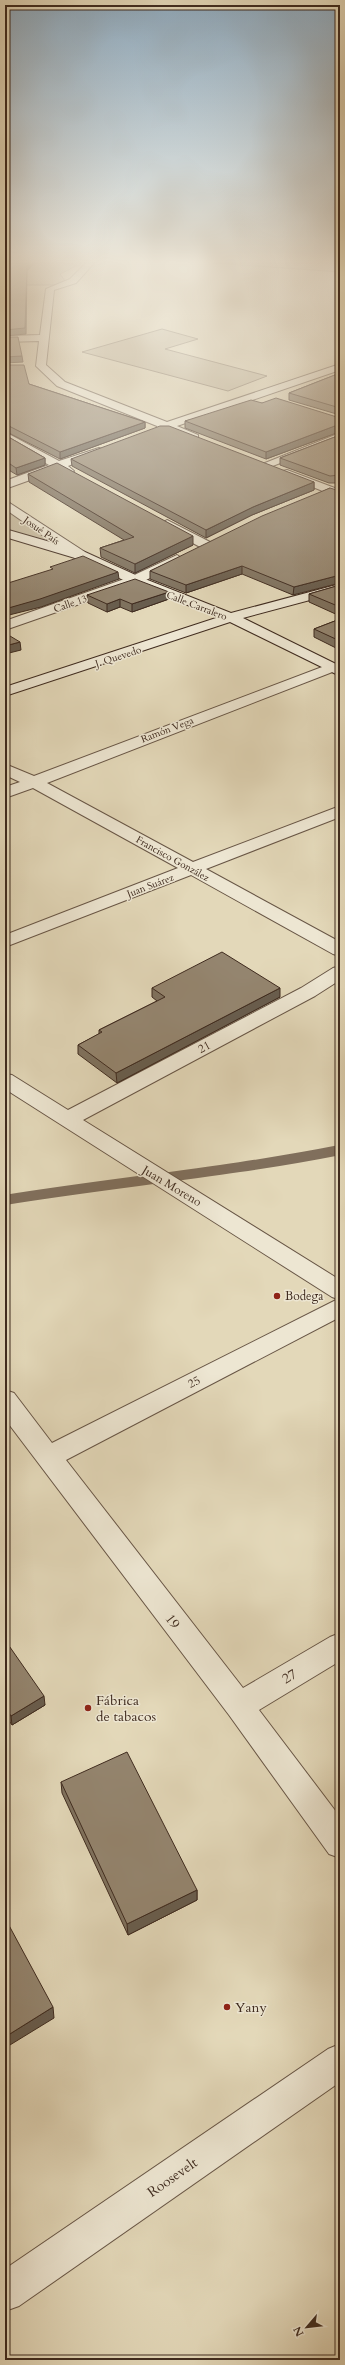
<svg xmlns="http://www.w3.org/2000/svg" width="345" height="2365" font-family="Cardo,serif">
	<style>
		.green { fill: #c7bb9f; stroke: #83735f }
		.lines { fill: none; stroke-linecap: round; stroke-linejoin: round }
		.stream { stroke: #806f5c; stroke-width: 10 }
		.street-casing { stroke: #685646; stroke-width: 2 }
		.secondary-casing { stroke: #3f2b1f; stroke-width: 2 }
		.street { fill: #ede6d2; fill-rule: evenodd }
		.secondary { fill: #ede6d2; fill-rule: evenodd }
		.wall { fill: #7f725f; stroke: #3f2b1f }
		.shaded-wall { fill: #685d4e; stroke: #3f2b1f }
		.building { fill: #94856f; stroke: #3f2b1f }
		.poi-dot { fill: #8f2418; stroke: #ede6d2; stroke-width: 1.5 }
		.labels { text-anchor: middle; stroke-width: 3; stroke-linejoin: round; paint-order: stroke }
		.far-street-label { font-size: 10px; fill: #3f2b1f; stroke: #ede6d2 }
		.street-label { font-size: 12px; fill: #3f2b1f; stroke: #ede6d2 }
		.poi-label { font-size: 12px; fill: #3f2b1f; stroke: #ede6d2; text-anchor: start }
		.near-street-label { font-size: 14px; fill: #3f2b1f; stroke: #ede6d2 }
		.near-poi-label { font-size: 14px; fill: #3f2b1f; stroke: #ede6d2; text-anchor: start }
	</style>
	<rect width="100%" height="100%" fill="#e3d8b9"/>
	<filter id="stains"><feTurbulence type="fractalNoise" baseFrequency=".005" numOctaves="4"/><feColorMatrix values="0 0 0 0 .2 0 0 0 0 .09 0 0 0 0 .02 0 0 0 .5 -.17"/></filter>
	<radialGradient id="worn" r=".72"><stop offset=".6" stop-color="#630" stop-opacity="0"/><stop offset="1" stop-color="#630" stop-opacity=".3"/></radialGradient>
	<g class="green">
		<polygon points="5,263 82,263 60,274 68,285 24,285"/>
		<polygon points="213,263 340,263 340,272"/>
		<polygon points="162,329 198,339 165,349 267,376 228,391 82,352"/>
		<polygon points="5,504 80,555 5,533"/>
	</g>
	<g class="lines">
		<path class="stream" d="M5,1200C117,1182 229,1172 340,1150"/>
		<defs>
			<g id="street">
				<polygon points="86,263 94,263 76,283 54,290 46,365 65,382 167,422 340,364 340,370 177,426 198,435 198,439 190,439 166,430 157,430 157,426 57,386 36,366 39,341 5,342 5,336 40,335 46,289 70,279"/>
				<polygon points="5,432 59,461 99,448 105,451 68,466 74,471 72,473 68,474 58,470 5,489 5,481 49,465 5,440"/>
				<polygon points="340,433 340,440 270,467 266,468 260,465"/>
				<polygon points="287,470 340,490 340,498 283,475 281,473 283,471"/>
				<polygon points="5,500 85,552 86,555 85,558 75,558 5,509"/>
				<polygon points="167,520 210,542 212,545 210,548 202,548 163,527 161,524"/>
				<polygon points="177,555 183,559 182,562 140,583 5,630 5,621 130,577"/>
				<polygon points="330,664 335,665 337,668 335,671 47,783 193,862 340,806 340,817 206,869 340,942 340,956 333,954 191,875 5,947 5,935 178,868 33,788 5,798 5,787 20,782 5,775 5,764 34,776"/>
				<polygon points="340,966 340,980 315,996 83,1120 340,1280 340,1317 66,1460 243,1688 330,1637 340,1633 340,1661 259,1710 340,1817 340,1858 329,1854 229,1715 5,1419 5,1390 14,1393 52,1443 338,1299 332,1297 5,1089 5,1074 12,1075 68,1110 301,988 333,968"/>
				<polygon points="340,2044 340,2082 19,2306 5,2311 5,2269 328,2049"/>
			</g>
			<polygon id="secondary" points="5,529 85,552 140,577 231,613 340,584 340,592 243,618 340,666 340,676 230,622 5,696 5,687 219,617 130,583 75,558 5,537"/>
		</defs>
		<use href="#street" class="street-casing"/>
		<use href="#secondary" class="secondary-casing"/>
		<use href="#street" class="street"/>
		<use href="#secondary" class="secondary"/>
	</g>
	<g class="wall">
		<polygon points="5,365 29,384 145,422 145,428 60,459 5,431"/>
		<polygon points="340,373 340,415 289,400 289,393"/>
		<polygon points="262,403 340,418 340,432 339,432 266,459 185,428 185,421"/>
		<polygon points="5,435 45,458 45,465 17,475 7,469 5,469"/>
		<polygon points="340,435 340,483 329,483 280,465 280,458"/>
		<polygon points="71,459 314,482 314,490 252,515 206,538 72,466"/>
		<polygon points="28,474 193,545 135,573 101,557 100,548 124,540 29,482"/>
		<polygon points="330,488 293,595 242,574 186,593 150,579 150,571"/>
		<polygon points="340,585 340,616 309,602 309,594"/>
		<polygon points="169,592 169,599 132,612 120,607 107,612 88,603 87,595"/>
		<polygon points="340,619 340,650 314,637 314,629"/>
		<polygon points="152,988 280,997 117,1083 78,1054 78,1045 99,1034 99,1030 157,1001 152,997"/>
		<polygon points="5,1640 45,1705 12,1725 5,1715"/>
		<polygon points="61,1782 197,1890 197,1900 128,1935 62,1793"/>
	</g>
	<g class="shaded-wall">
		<polygon points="30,263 35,263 27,271 26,334 5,336 5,330 27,266"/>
		<polygon points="22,356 23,362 5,363 5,357"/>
		<polygon points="145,422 145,428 60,459 60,452"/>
		<polygon points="340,424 339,432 266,459 266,452"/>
		<polygon points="45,458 45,465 17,475 16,468"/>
		<rect x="5" y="462" width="2" height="7"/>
		<polygon points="314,482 314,490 252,515 206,538 206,530 253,507"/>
		<polygon points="193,536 193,545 135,573 135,564"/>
		<polygon points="242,566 242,574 186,593 186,585"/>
		<polygon points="118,572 119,579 41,607 5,616 5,609"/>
		<polygon points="340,575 340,583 293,595 294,587"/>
		<polygon points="169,592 169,599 132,612 132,604"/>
		<polygon points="120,599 120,607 107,612 107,604"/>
		<polygon points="20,642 21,650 5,654 5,646"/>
		<polygon points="280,988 280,997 117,1083 116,1073"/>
		<polygon points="44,1696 45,1705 12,1725 11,1716"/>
		<polygon points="197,1890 197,1900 128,1935 127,1924"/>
		<polygon points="53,2007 54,2018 5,2048 5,2037"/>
	</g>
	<g class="building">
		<polygon points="5,263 30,263 27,266 25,328 5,330"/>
		<polygon points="5,337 18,337 22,356 5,357"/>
		<polygon points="5,365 24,365 29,384 145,422 60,452 5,424 5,405 6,405 5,404"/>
		<polygon points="340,373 340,408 289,393"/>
		<polygon points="276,398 340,418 340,424 266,452 185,421 251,400 262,403"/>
		<polygon points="160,426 169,426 314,482 253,507 206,530 71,459"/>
		<polygon points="5,435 45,458 16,468 7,462 5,462"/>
		<polygon points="340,435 340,475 330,476 280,458"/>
		<polygon points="57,463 193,536 135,564 100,548 134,537 28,474"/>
		<polygon points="330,488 340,491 340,575 294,587 242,566 186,585 150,571 262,516"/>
		<polygon points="83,556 118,572 40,599 5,609 5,584 53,569 50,567"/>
		<polygon points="135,579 169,592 132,604 120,599 107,604 87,595"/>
		<polygon points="340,585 340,607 309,594"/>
		<polygon points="340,619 340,641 314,629"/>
		<polygon points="5,633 20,642 5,646"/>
		<polygon points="222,952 280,988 116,1073 78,1045 102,1032 99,1030 165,997 152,988"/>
		<polygon points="5,1640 44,1696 11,1716 5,1707"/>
		<polygon points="127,1752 197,1890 127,1924 61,1782"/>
		<polygon points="5,1918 53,2007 5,2037"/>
	</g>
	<linearGradient id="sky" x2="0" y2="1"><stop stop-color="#8fabc0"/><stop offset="0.44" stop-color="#f2ede0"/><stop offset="1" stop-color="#f2ede0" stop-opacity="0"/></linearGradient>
	<rect width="345" height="594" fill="url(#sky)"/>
	<g class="poi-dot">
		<circle cx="277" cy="1296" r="4"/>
		<circle cx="88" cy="1708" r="4"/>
		<circle cx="227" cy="2007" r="4"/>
	</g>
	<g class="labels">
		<g class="far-street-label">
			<text transform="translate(42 530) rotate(35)" y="4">Josué País</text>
			<text transform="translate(70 603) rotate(-19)" y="4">Calle 13</text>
			<text transform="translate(197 605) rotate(21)" y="4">Calle Carralero</text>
			<text transform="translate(118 656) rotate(-18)" y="4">J. Quevedo</text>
			<text transform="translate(167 729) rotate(-21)" y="4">Ramón Vega</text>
			<text transform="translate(173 858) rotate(29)" y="4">Francisco González</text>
			<text transform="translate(150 885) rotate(-21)" y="4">Juan Suárez</text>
		</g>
		<g class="street-label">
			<text transform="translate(204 1047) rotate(-28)" y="4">21</text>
			<text transform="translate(172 1186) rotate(31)" y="4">Juan Moreno</text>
			<text transform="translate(194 1382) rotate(-27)" y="4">25</text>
		</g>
		<g class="poi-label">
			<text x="285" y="1300">Bodega</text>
		</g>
		<g class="near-street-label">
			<text transform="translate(173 1621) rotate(52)" y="5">19</text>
			<text transform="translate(289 1676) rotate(-31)" y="5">27</text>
			<text transform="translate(172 2177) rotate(-35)" y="5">Roosevelt</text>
		</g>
		<g class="near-poi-label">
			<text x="96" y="1705">Fábrica<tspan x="96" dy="16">de tabacos</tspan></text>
			<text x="235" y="2012">Yany</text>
		</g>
	</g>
	<rect width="345" height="2365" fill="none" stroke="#e3d8b9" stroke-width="20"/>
	<rect x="6" y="6" width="333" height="2353" fill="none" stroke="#3f2b1f" stroke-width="2"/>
	<rect x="10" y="10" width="325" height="2345" fill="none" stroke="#3f2b1f"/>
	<g transform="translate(307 2327) rotate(242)" stroke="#ede6d2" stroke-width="3" paint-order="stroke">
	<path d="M0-3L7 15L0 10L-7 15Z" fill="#3f2b1f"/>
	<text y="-6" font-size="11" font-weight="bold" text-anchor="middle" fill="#3f2b1f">N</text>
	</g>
	<rect width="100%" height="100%" filter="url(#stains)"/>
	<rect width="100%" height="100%" fill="url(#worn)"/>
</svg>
